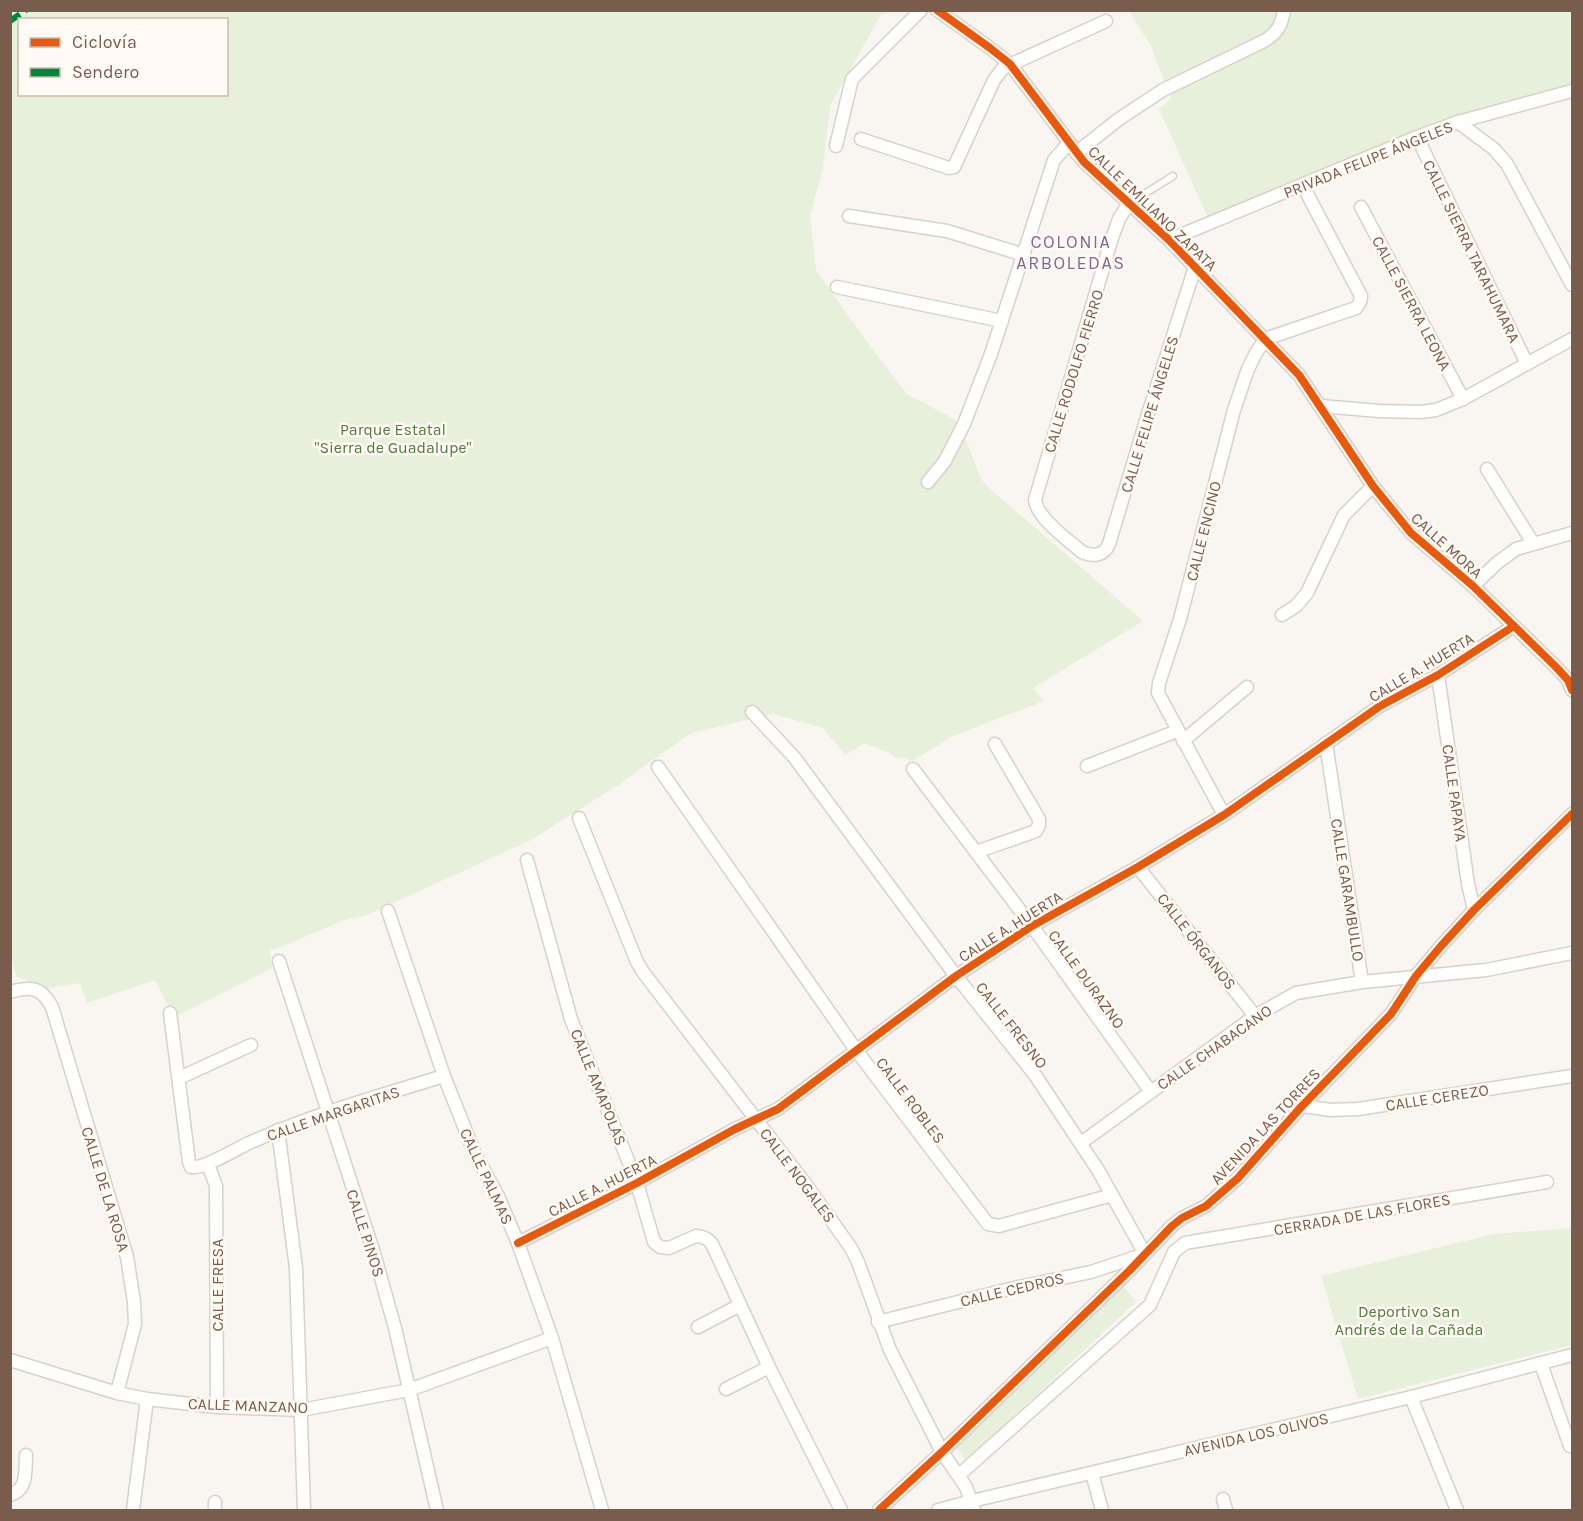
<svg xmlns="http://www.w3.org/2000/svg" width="1583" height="1521" font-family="Karla,sans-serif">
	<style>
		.green { fill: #e7f0db; fill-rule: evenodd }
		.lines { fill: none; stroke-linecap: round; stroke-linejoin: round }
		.lane-casing { stroke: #d7d1cb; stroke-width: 9 }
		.street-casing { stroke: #d7d1cb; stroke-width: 15 }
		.lane { stroke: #fefefd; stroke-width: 6 }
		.street { stroke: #fefefd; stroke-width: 12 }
		.quiet { stroke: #00873e; stroke-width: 6; stroke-dasharray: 12 6; stroke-linecap: butt }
		.cycleway-casing { stroke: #fffaf3; stroke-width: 11 }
		.cycleway { stroke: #e8590c; stroke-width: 8 }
		.labels { text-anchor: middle; stroke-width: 5; stroke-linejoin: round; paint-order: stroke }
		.street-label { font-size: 16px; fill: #7a5c4d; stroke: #fffaf3 }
		.park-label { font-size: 16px; fill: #537a41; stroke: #fffaf3 }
		.neighbourhood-label { font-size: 18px; letter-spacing: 1.5px; fill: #846695; stroke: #fffaf3 }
	</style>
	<rect width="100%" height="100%" fill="#f9f5f0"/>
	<g class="green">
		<path d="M10,11H890L880,16L830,106L823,168L810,216L816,270L869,345L907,394L959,422L981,479L988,487L1143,621L1033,688L1044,701L953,736L912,761L900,757L895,758L890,753L865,743L845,755L823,728L774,714L691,733L621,783L531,840L367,915L344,920L276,949H270L272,968L174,1017L155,980L87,1003L80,983L44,989L16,976L10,950ZM20,20H226V94H20Z"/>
		<polygon points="1129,11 1572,11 1572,88 1423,138 1213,229 1159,109 1171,99 1151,46"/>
		<polygon points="1572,1228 1572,1345 1358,1399 1321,1276 1494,1234"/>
		<polygon points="1123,1286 1136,1302 965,1461 956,1446"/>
	</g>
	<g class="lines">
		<defs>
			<polyline id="lane" points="1130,203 1173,176"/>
			<g id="street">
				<polyline points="937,10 990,48 1010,64 1084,162 1169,240 1299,375 1373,486 1411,533 1473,586 1514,626 1556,667 1568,680 1572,690"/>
				<polyline points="1458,122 1494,149 1507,164 1572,285"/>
				<polyline points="1417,137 1527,364"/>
				<polyline points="861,139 949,168 954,167 994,80 1003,68 1106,21"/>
				<polyline points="836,146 852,79 921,10"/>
				<path d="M1076,153L1119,119L1163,90L1264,41C1277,33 1282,25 1284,10"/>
				<path d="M1129,203L1119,219L1111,241L1035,500C1037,518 1068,540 1082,552C1093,557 1104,556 1109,544L1148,414L1195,267"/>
				<polyline points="1361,207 1463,399"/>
				<polyline points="849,216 947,231 1024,255"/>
				<polyline points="1169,240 1417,137 1458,122 1572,91"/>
				<polyline points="837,287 1002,321"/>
				<polyline points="1321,406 1379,411 1421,412 1436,410 1463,399 1572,339"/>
				<polyline points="1487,469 1533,543"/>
				<polyline points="928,482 945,461 964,424 991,354 1054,160 1069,143"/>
				<polyline points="1473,586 1497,563 1516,549 1572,533"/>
				<polyline points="1282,615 1296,606 1307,593 1344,515 1373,486"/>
				<polyline points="1438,675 1468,884 1474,910"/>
				<polyline points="752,712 794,757 956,976 1035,1075 1098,1170 1145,1254 1091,1272 1014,1288 878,1322"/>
				<polyline points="1183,741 1247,687"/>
				<polyline points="1326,743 1362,982"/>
				<polyline points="1087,766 1177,731"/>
				<polyline points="658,767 856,1050 988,1224 999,1226 1112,1195"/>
				<polyline points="913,769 1032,926 1151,1092"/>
				<polyline points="1224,815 1158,693 1159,683 1180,619 1234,410 1248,369 1256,353 1265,339 1356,308 1360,302 1361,296 1303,186"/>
				<polyline points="579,818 637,962 643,972 807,1186 851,1248 858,1262 890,1350 942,1452 966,1487 974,1510"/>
				<polyline points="976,852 1036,831 1039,825 1039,819 995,744"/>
				<path d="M527,860L571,1019L637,1183L654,1242L660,1247L669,1248L696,1236C703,1236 707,1238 712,1244L769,1367L841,1510"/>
				<polyline points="1138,867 1255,1016"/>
				<polyline points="388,911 444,1076 475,1154 498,1196 518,1243 552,1338 602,1510"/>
				<polyline points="279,961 374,1253 395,1328 437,1510"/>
				<path d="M10,992C32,986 41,987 52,1007L127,1257L134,1302L135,1324L117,1393"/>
				<path d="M170,1013L189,1162L191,1167C202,1170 236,1149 249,1143C312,1115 378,1096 444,1076"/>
				<polyline points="179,1078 251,1045"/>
				<polyline points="1302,1106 1331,1110 1358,1109 1572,1076"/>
				<polyline points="278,1130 296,1268 304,1510"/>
				<polyline points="1081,1143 1255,1016 1296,993 1362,982 1486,970 1572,953"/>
				<polyline points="208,1164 216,1186 217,1407"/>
				<polyline points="518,1243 637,1183 735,1129 778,1109 956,976 1032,926 1138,867 1224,815 1380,706 1438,675 1514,626"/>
				<polyline points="698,1327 740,1305"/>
				<polyline points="10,1360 117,1393 147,1399 217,1407 301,1410 409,1390 552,1338"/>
				<polyline points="1541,1364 1570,1446"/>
				<polyline points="726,1389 769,1367"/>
				<polyline points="1411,1397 1457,1510"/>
				<polyline points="1092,1473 1102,1510"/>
				<polyline points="959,1475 1150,1305 1174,1252 1185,1243 1547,1182"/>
				<path d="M10,1495C28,1490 25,1471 26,1455"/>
				<polyline points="1223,1499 1226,1510"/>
				<polyline points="215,1502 215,1510"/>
				<polyline points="133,1510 147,1399"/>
				<polyline points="879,1510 942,1452 1129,1271 1172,1226 1182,1218 1206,1206 1238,1178 1302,1106 1391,1014 1416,976 1441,946 1474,910 1572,814"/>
				<polyline points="938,1510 972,1501 1411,1397 1572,1355"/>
			</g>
		</defs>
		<use href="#lane" class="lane-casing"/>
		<use href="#street" class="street-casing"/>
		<use href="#lane" class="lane"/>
		<use href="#street" class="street"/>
		<polyline class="quiet" points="10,21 26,10"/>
		<defs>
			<g id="cycleway">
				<polyline points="937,10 990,48 1010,64 1084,162 1169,240 1299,375 1373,486 1411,533 1473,586 1514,626 1556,667 1568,680 1572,690"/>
				<polyline points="518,1243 637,1183 735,1129 778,1109 956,976 1032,926 1138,867 1224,815 1380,706 1438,675 1514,626"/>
				<polyline points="879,1510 942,1452 1129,1271 1172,1226 1182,1218 1206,1206 1238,1178 1302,1106 1391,1014 1416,976 1441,946 1474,910 1572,814"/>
			</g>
		</defs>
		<use href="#cycleway" class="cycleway-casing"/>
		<use href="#cycleway" class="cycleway"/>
	</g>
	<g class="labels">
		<g class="street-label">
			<text transform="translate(1368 159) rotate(-22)" y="6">PRIVADA FELIPE ÁNGELES</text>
			<text transform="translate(1153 208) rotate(44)" y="6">CALLE EMILIANO ZAPATA</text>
			<text transform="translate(1472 251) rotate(64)" y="6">CALLE SIERRA TARAHUMARA</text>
			<text transform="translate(1412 303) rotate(62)" y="6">CALLE SIERRA LEONA</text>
			<text transform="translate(1073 371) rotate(-73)" y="6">CALLE RODOLFO FIERRO</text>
			<text transform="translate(1149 414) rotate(-73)" y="6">CALLE FELIPE ÁNGELES</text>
			<text transform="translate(1203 531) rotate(-76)" y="6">CALLE ENCINO</text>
			<text transform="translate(1447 545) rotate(42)" y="6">CALLE MORA</text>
			<text transform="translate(1421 667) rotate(-31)" y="6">CALLE A. HUERTA</text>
			<text transform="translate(1455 793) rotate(82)" y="6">CALLE PAPAYA</text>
			<text transform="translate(1348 890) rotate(81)" y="6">CALLE GARAMBULLO</text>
			<text transform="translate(1010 926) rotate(-32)" y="6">CALLE A. HUERTA</text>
			<text transform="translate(1197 941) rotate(52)" y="6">CALLE ÓRGANOS</text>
			<text transform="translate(1087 979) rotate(54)" y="6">CALLE DURAZNO</text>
			<text transform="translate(1012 1025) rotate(52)" y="6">CALLE FRESNO</text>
			<text transform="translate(1214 1047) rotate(-35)" y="6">CALLE CHABACANO</text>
			<text transform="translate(599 1087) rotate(68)" y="6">CALLE AMAPOLAS</text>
			<text transform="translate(1437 1097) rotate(-9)" y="6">CALLE CEREZO</text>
			<text transform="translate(911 1100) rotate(53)" y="6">CALLE ROBLES</text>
			<text transform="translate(333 1113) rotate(-19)" y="6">CALLE MARGARITAS</text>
			<text transform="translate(1265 1126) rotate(-47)" y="6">AVENIDA LAS TORRES</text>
			<text transform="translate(798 1175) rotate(53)" y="6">CALLE NOGALES</text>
			<text transform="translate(487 1176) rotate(65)" y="6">CALLE PALMAS</text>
			<text transform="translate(602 1185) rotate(-27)" y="6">CALLE A. HUERTA</text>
			<text transform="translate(106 1189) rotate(73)" y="6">CALLE DE LA ROSA</text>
			<text transform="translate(1362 1214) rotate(-10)" y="6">CERRADA DE LAS FLORES</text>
			<text transform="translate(366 1233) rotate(72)" y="6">CALLE PINOS</text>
			<text transform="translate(217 1285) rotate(-90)" y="6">CALLE FRESA</text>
			<text transform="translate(1012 1289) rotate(-13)" y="6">CALLE CEDROS</text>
			<text transform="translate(248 1405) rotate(2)" y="6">CALLE MANZANO</text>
			<text transform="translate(1256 1434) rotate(-13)" y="6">AVENIDA LOS OLIVOS</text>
		</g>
		<g class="park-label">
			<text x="393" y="435">Parque Estatal<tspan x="393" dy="18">"Sierra de Guadalupe"</tspan></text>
			<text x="1409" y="1317">Deportivo San<tspan x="1409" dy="18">Andrés de la Cañada</tspan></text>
		</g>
		<g class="neighbourhood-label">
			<text x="1071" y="248">COLONIA<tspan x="1071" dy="21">ARBOLEDAS</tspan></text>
		</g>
	</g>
	<rect width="1583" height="1521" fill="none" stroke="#7a5c4d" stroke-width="24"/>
	<rect x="18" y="18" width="210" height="78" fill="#fffaf3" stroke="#cabbb1" stroke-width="1.5"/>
	<rect x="30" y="38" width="30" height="9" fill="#e8590c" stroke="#cabbb1" stroke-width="1.5"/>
	<text x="72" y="48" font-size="18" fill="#7a5c4d">Ciclovía</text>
	<rect x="30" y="68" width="30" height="9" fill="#00873e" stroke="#cabbb1" stroke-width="1.5"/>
	<text x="72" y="78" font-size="18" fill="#7a5c4d">Sendero</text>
</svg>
